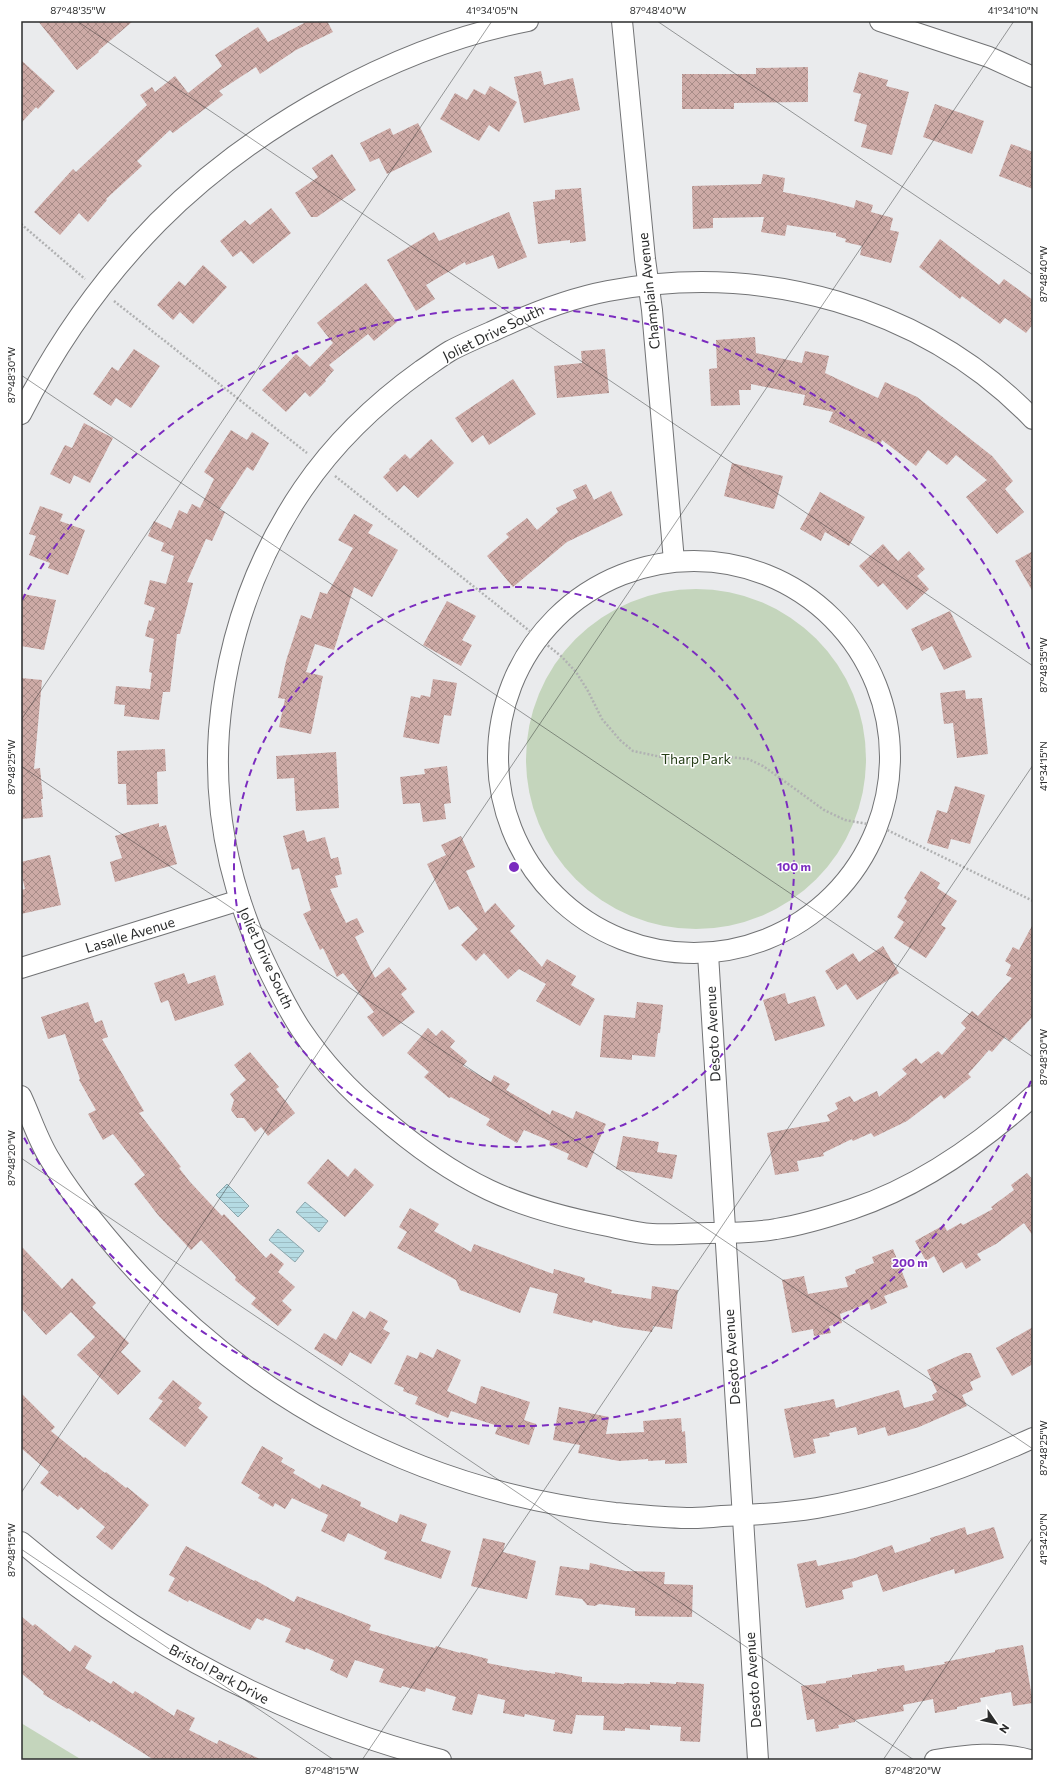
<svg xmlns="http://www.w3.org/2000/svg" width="1054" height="1781" font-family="Commissioner,sans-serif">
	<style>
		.green { fill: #c4d5bc }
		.water { fill: url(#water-rules); stroke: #8ca6ac }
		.building { fill: url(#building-cross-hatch) }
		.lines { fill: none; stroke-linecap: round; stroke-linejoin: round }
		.minor-casing { stroke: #727375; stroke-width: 22 }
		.path { stroke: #b0b1b2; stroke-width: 2.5; stroke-dasharray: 2 2; stroke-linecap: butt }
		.minor { stroke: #fff; stroke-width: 20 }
		.ticks { fill: none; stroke: #2b2c2c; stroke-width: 1; stroke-opacity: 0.45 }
		.ring { fill: none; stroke: #7b2cbf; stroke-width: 2; stroke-dasharray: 7 5 }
		.labels { text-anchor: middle; stroke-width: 3; stroke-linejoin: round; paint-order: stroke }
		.street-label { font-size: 14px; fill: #2b2c2c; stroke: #fff }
		.park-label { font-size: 14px; fill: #263f18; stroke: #fff }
		.centre { fill: #7b2cbf; stroke: #fff; stroke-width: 2 }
		.ring-label { font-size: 12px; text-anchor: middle; font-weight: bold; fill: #7b2cbf; stroke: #fff; stroke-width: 3; stroke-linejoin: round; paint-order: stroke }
		.neatline { fill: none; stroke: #2b2c2c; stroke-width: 1.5 }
		.ticks-label { font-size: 10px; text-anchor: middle; fill: #2b2c2c }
	</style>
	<defs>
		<pattern id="water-rules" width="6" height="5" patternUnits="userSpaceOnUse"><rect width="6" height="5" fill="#b5dbe3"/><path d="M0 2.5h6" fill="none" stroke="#9cbcc3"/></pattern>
		<pattern id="building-cross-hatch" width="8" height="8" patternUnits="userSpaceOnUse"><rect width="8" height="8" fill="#cdaaa6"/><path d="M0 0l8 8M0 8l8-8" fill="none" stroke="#a78b87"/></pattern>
	</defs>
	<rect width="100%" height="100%" fill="#eaebed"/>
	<g class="green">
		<circle cx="696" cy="759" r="170"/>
		<polygon points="21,1723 82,1760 21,1760"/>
	</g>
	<g class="water">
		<polygon points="227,1184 249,1206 238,1217 216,1195"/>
		<polygon points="305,1202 328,1221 319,1232 296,1212"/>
		<polygon points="278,1229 304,1251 295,1262 269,1240"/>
	</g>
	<g class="building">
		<polygon points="38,21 133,21 98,51 99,52 77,70"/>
		<polygon points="308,21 327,21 333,32 296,50 260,74 256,67 219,91 223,95 173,133 170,130 137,161 142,166 106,199 107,200 88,222 79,213 60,235 34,212 73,169 76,172 147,105 140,95 152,87 155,92 175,76 188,93 222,66 215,55 258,27 268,42"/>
		<polygon points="21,60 55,91 38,109 36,107 21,123"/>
		<polygon points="808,67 808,102 734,103 734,109 682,109 682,74 756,74 756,68"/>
		<polygon points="541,71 544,85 573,78 580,110 524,123 514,77"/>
		<polygon points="859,72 888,80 886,86 909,92 892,155 861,147 867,125 854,121 861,94 853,92"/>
		<polygon points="490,86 517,102 499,132 489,125 479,141 440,119 455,93 467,100 474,89 485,95"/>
		<polygon points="935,104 984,121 972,154 923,137"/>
		<polygon points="418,123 432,152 387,174 379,158 370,162 360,143 390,128 393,135"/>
		<polygon points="1011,144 1033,152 1033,189 999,176"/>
		<polygon points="332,154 356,190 317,217 311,217 295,193 318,177 312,168"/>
		<polygon points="763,174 785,178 783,192 819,199 854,208 856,200 873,205 871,212 893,218 890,230 899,232 891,263 860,255 862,246 845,242 846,239 836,236 836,233 787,225 785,236 761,232 764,217 713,218 713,228 693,229 692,186 761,184"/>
		<polygon points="581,188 586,241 570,243 570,240 538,244 533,202 555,199 555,190"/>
		<polygon points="271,208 291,233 253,264 241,251 233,257 220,241 245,220 250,225"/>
		<polygon points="509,212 527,257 498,269 493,255 466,265 465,262 426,285 435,299 416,311 387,260 434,232 439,241"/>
		<polygon points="940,239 999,285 1004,279 1033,300 1033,324 1026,333 1005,318 1000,324 962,296 960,299 919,267"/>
		<polygon points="203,265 227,287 193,324 180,312 173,320 157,305 179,281 185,286"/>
		<polygon points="366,283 397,322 374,341 368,334 329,365 334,370 325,380 326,381 310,397 305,392 286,412 262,390 296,354 310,367 333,343 317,323"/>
		<polygon points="755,337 756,353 802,363 805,351 829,356 825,373 878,398 885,382 917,397 992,456 1013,481 1005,489 1024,512 997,534 966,497 987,480 956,455 947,465 928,450 916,466 882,440 880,445 829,422 833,412 803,405 805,395 751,384 751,390 739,390 740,405 711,406 709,369 717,368 716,340"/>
		<polygon points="134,349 160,366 131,408 116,398 111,406 93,394 112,367 118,371"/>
		<polygon points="605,349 609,393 557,398 554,366 582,363 581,351"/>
		<polygon points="513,379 536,414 489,445 483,435 472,443 455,418"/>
		<polygon points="84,423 113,438 90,483 74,475 70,484 50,474 65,445 72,448"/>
		<polygon points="231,430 247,440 252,432 269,443 253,471 247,467 219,510 225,512 212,541 206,539 187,582 193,583 180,634 177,634 170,692 163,692 159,720 124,716 125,705 114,704 116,686 150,689 152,673 149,672 154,639 145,636 149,620 151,621 155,608 144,604 150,580 166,584 174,556 161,551 164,543 148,536 154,521 171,529 179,510 187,514 192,504 200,508 214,479 204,472"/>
		<polygon points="431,439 454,463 418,498 404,485 397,492 383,477 390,470 389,469 405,454 410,459"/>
		<polygon points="732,463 783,476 774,509 724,496"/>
		<polygon points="586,484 594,500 611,491 623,515 567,542 513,587 487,556 509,537 506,534 527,518 537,530 558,512 556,508 577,498 573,490"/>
		<polygon points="820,492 865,517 849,546 825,532 821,541 800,529"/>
		<polygon points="40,506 63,514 60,521 85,530 68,575 48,568 50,563 29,555 36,536 29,534"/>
		<polygon points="354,514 373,525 368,533 398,550 372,597 354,587 334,650 315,644 306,672 323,676 311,734 279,727 285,699 278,698 286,661 301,615 311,619 320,592 327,594 353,548 338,540"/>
		<polygon points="883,544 898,561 909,551 925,569 917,576 929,589 907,610 883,583 878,587 859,566"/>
		<polygon points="1033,551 1033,592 1015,561"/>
		<polygon points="23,594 56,600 44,650 21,646 21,603"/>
		<polygon points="447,601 476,616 462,640 472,645 461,666 423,645"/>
		<polygon points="950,611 972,657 944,670 932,646 922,651 911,629"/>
		<polygon points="21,678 42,680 34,769 40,768 43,799 41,799 43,817 21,819"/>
		<polygon points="433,679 457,683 451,716 444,715 439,744 403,737 411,696 420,698 421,695 430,697"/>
		<polygon points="965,690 966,699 982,698 988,754 957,758 953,723 944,724 940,693"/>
		<polygon points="165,749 166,771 157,772 158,804 127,805 126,784 118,784 117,751"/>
		<polygon points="336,752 339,808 296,811 294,778 277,779 276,756"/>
		<polygon points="447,766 451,803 444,804 446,819 423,822 420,803 403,804 400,777 425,774 424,769"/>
		<polygon points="955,786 985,795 970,844 951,839 948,849 927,843 937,810 947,813"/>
		<polygon points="159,823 159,827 166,825 177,864 115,882 110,862 122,858 115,836"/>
		<polygon points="304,830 307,842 325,837 331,859 338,857 342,874 335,876 338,887 330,889 346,923 357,918 364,932 355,937 375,978 389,967 407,989 401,994 415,1012 383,1037 367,1017 374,1012 343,973 337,977 323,948 320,950 303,914 311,910 299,868 292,870 283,836"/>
		<polygon points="461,836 475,867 466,871 485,913 495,903 515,926 510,931 542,967 547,959 576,976 571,985 595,999 580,1026 536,1001 546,984 519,969 508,979 484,953 476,961 461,945 478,929 458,906 449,910 427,864 446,855 441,845"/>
		<polygon points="50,855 61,905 21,914 21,890 25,889 21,872 21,862"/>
		<polygon points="921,871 940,883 937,888 957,901 941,925 946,928 926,958 894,938 904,922 897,917 907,901 904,898"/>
		<polygon points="1033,924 1033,1016 1010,1041 1005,1037 992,1052 989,1050 968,1074 971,1077 944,1099 941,1095 907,1121 874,1137 871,1133 853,1141 852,1139 823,1153 824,1156 797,1161 799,1171 775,1175 767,1133 830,1121 827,1115 838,1109 835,1103 850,1096 854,1102 877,1091 879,1097 907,1074 902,1069 916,1058 921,1064 938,1051 942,1055 966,1028 961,1023 972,1011 978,1016 1012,978 1006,975 1011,965 1005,961 1013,947 1019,950"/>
		<polygon points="883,946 899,973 857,1000 846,984 837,990 825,971 853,953 859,962"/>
		<polygon points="184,973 188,984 215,975 224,1005 175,1021 168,1000 161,1003 154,983"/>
		<polygon points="785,993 788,1004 815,996 825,1026 775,1041 763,1000"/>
		<polygon points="88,1002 95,1023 102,1020 108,1037 102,1039 144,1111 139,1113 181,1167 179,1168 190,1182 222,1216 224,1214 266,1258 271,1253 284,1264 278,1272 295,1287 282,1301 292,1310 278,1326 251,1304 256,1298 235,1280 236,1277 201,1240 191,1250 158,1215 134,1184 145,1175 113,1134 103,1140 88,1114 96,1110 79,1080 80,1079 65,1034 48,1039 41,1017"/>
		<polygon points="637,1002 663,1005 660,1033 658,1033 655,1057 632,1055 632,1060 600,1057 604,1015 635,1018"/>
		<polygon points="428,1028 436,1036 442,1030 455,1041 450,1047 467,1061 463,1066 491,1082 494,1075 510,1084 506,1090 550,1115 552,1110 573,1119 576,1111 606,1124 587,1168 567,1159 569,1154 549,1145 550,1141 524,1130 517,1143 486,1125 490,1119 451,1097 449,1098 424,1077 429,1072 407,1053"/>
		<polygon points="250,1052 279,1087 276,1089 295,1113 268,1136 261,1127 255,1132 244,1118 237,1118 231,1110 234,1100 230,1094 246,1080 234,1065"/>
		<polygon points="623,1136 659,1142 657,1152 677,1155 672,1179 616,1169"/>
		<polygon points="328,1159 348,1177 355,1168 374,1185 345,1217 307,1183"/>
		<polygon points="1027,1173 1033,1180 1033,1236 1024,1223 996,1244 977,1254 981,1260 966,1269 962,1262 943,1273 934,1256 926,1261 915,1241 944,1225 947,1231 961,1223 963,1225 993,1209 991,1207 1014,1190 1011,1185"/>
		<polygon points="410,1208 439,1224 434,1231 471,1252 474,1244 553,1274 554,1269 585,1278 584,1282 612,1290 611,1293 651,1299 652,1286 678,1290 672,1329 653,1326 652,1332 619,1327 593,1320 592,1323 553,1313 558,1294 530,1287 520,1313 460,1290 456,1280 397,1248 407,1232 399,1227"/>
		<polygon points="21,1246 62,1289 72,1278 96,1303 92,1307 129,1343 121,1352 141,1371 118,1395 77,1355 95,1337 71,1312 46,1335 21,1308"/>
		<polygon points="893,1249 908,1287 884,1296 887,1303 871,1310 869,1303 840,1314 842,1323 829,1326 831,1333 814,1336 813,1329 792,1333 782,1280 804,1276 808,1294 848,1287 845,1277 856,1273 855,1270 874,1263 872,1257"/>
		<polygon points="353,1311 365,1319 370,1311 388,1321 383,1329 390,1333 371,1364 350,1352 342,1366 314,1349 324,1333 336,1340"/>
		<polygon points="1033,1327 1033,1364 1012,1376 996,1348"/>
		<polygon points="437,1349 461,1360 447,1391 476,1404 481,1386 530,1402 524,1420 536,1424 529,1445 495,1434 498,1426 451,1411 448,1418 415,1404 418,1397 403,1391 404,1388 394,1384 407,1355 417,1359 420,1352 433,1358"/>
		<polygon points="965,1353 971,1353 981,1377 970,1382 973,1390 962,1395 967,1406 919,1427 888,1436 885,1427 858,1435 856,1427 829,1433 830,1436 813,1439 816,1453 794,1458 784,1409 834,1399 836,1408 899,1390 904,1408 934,1400 932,1395 937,1392 927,1370"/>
		<polygon points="173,1380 202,1403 198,1408 208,1417 185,1447 149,1419 163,1401 158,1398"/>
		<polygon points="21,1393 55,1427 51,1431 84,1458 85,1457 105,1473 106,1472 126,1488 127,1487 149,1505 112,1550 96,1537 105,1527 81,1507 78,1510 59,1495 58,1497 40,1483 49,1472 21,1448"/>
		<polygon points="559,1407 609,1417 606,1434 644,1432 643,1421 681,1418 682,1432 685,1431 687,1463 665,1464 665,1460 648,1461 648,1459 619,1461 578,1453 580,1445 553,1440"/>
		<polygon points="262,1446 283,1458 281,1462 295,1470 293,1473 320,1489 322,1484 361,1502 360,1506 397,1523 400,1514 427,1524 421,1541 451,1551 441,1579 384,1559 387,1552 348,1533 344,1542 321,1531 328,1515 292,1498 285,1509 275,1503 273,1507 258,1498 260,1495 241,1483"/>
		<polygon points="965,1527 967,1535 994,1527 1004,1558 955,1574 954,1569 883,1592 877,1574 852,1582 853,1587 842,1590 844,1599 806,1608 797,1564 816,1560 818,1566 855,1558 892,1545 895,1553 931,1541 930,1538"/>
		<polygon points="483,1538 505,1543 503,1552 536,1561 527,1599 471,1586"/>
		<polygon points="186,1546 254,1581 255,1580 294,1602 297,1596 371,1625 369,1630 410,1642 435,1648 436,1646 460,1653 461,1652 488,1659 487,1663 529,1671 530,1670 555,1674 555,1672 582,1677 582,1682 624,1684 624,1683 650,1684 650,1682 676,1684 676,1682 704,1684 700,1742 680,1741 681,1727 650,1725 650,1730 625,1728 625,1731 603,1730 604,1716 576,1715 572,1734 553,1731 555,1720 525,1714 524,1717 503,1713 505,1700 478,1694 472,1715 452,1710 456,1697 426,1688 425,1692 402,1686 401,1688 379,1682 384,1669 355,1660 347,1678 330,1670 334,1660 306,1648 305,1650 285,1642 291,1629 265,1618 263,1621 257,1618 250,1630 189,1600 188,1602 168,1591 175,1578 169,1575"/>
		<polygon points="590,1563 626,1571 665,1572 664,1584 693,1585 692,1617 635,1616 635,1608 599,1604 595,1606 587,1605 582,1599 555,1595 560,1566 589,1570"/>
		<polygon points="21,1616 33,1626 35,1624 70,1652 75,1645 92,1656 85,1668 111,1684 113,1681 133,1694 135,1691 174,1716 177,1709 195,1718 189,1730 217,1744 219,1740 262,1760 154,1760 91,1720 90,1722 68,1708 67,1709 43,1694 44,1692 21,1673"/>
		<polygon points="1023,1645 1033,1703 1013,1706 1011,1692 980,1698 981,1702 957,1707 957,1709 935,1713 933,1699 903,1705 904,1711 855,1720 855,1722 838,1725 839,1728 816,1732 814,1719 807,1720 801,1686 826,1683 826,1681 852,1677 852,1675 877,1671 877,1669 904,1665 905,1671 945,1664 944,1662 995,1652 995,1650"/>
	</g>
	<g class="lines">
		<defs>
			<g id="minor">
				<polyline points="622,21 645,259 652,310 674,561"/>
				<polyline points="880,21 989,57 1033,77"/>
				<path d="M21,414C57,343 103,278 158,222C254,126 395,47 528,21"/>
				<path d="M1033,419C923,305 761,262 608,291C566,299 529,314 491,332C477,338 463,344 450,351C440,357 431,364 422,370C376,403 335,442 303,489C254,561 226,644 219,731C213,816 232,896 269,971C279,991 289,1012 302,1031C323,1062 349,1090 378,1114C411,1143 449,1171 489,1190C527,1208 567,1218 608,1226C622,1229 637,1233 652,1234C671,1235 690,1233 709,1233C731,1233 754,1233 776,1229C802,1225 828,1217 852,1209C921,1186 980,1144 1033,1096"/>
				<circle cx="694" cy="757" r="196"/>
				<polyline points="708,954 758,1760"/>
				<polyline points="21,968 240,900"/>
				<path d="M21,1096C31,1117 38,1141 51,1161C69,1192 92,1220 115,1247C242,1398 419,1491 615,1513C641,1515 666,1518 692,1518C702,1518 712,1517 722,1516C754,1515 786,1513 817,1508C892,1495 964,1469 1033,1438"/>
				<path d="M21,1542C145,1647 284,1719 441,1760"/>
				<path d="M935,1760C966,1755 999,1751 1030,1760"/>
			</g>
		</defs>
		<use href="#minor" class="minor-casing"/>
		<g class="path">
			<polyline points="21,224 85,279"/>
			<polyline points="114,301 307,453"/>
			<polyline points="335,476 561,656 576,672 588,691 602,719 620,740 633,751 666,758 729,757 748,759 763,766 780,778 824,810 845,820 879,826 1033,901"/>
		</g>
		<use href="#minor" class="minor"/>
	</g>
	<path class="ticks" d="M77,21L1033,666M657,21L1033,275M21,375L1033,1057M21,720L492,21M21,766L1033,1449M21,1158L914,1760M21,1493L1014,21M21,1549L334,1760M362,1760L1033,765M883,1760L1033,1537"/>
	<g class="ring">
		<circle cx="514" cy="867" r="280"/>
		<path d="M1031 1081A560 560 0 0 1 22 1134M22 600A560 560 0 0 1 1031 653"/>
	</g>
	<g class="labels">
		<g class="street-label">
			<text transform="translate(649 291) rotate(-96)" y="5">Champlain Avenue</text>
			<text transform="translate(493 333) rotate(-26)" y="5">Joliet Drive South</text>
			<text transform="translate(130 935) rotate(-17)" y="5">Lasalle Avenue</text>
			<text transform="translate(266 958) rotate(65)" y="5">Joliet Drive South</text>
			<text transform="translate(713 1034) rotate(-93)" y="5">Desoto Avenue</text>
			<text transform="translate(732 1357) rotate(-94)" y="5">Desoto Avenue</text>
			<text transform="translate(219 1674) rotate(28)" y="5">Bristol Park Drive</text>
			<text transform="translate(753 1680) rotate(-94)" y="5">Desoto Avenue</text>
		</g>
		<g class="park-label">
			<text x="696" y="764">Tharp Park</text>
		</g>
	</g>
	<circle cx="514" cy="867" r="6" class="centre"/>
	<g class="ring-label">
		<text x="794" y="871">100 m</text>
		<text x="910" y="1267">200 m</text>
	</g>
	<rect width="1054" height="1781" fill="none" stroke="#ffffff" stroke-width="44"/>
	<g transform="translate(996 1723) rotate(124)" stroke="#ffffff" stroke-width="3" paint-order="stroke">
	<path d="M0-3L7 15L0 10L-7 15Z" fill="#2b2c2c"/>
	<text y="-6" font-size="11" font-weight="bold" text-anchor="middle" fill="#2b2c2c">N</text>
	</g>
	<rect x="22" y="22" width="1010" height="1737" class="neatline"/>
	<g class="ticks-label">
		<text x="78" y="14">87°48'35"W</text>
		<text x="492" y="14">41°34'05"N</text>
		<text x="658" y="14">87°48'40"W</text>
		<text x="1013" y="14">41°34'10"N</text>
		<text transform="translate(1043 274) rotate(-90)" y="4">87°48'40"W</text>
		<text transform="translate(11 375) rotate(-90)" y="4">87°48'30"W</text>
		<text transform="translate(1043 665) rotate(-90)" y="4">87°48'35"W</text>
		<text transform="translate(1043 766) rotate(-90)" y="4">41°34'15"N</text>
		<text transform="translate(11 767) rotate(-90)" y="4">87°48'25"W</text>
		<text transform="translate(1043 1057) rotate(-90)" y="4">87°48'30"W</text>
		<text transform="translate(11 1158) rotate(-90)" y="4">87°48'20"W</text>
		<text transform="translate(1043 1448) rotate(-90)" y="4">87°48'25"W</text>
		<text transform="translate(1043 1539) rotate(-90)" y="4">41°34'20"N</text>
		<text transform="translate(11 1550) rotate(-90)" y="4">87°48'15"W</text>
		<text x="332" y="1774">87°48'15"W</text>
		<text x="913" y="1774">87°48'20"W</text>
	</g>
</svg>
